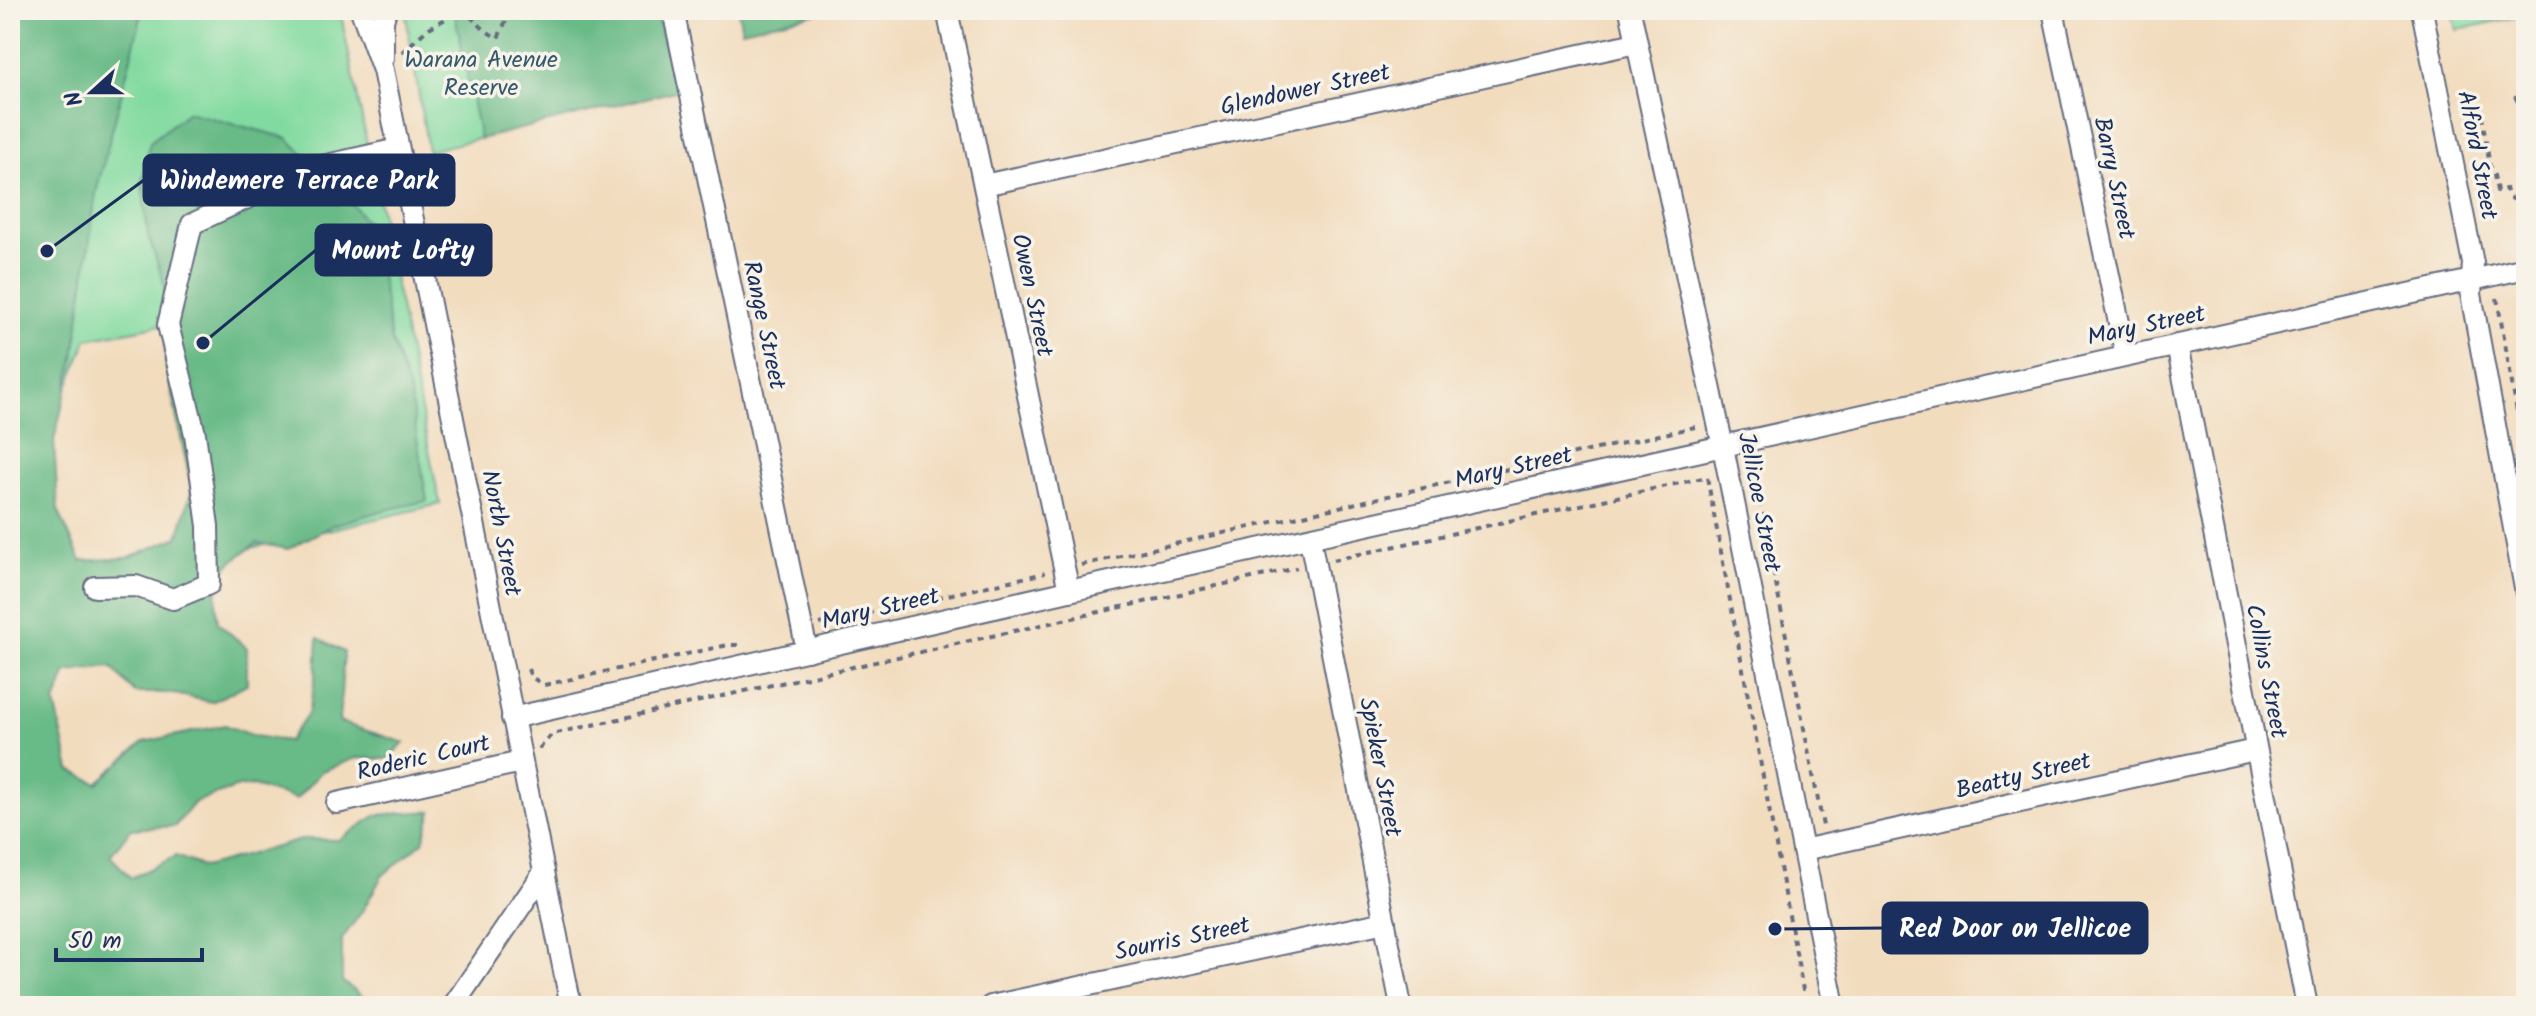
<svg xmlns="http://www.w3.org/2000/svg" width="2536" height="1016" font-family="Kalam,sans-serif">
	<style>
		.green { fill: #81da9f; stroke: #4e847e; stroke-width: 2 }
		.forest { fill: #68ba86; stroke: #427472; stroke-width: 2 }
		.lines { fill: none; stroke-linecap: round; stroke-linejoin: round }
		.minor-casing { stroke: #666c80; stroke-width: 24 }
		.path { stroke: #666c80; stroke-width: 4; stroke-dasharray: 6 6; stroke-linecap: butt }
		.minor { stroke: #fff; stroke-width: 20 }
		.labels { text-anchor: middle; stroke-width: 7; stroke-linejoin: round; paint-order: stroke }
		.park-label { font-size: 24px; fill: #345a6e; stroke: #f7f3e8 }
		.street-label { font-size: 24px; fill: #1b2f5e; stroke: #f7f3e8 }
		.leader { fill: none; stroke: #1b2f5e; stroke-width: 3 }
		.callout-dot { fill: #1b2f5e; stroke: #f7f3e8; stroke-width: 3 }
		.callout { fill: #1b2f5e; stroke: #1b2f5e; stroke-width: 3 }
		.callout-label { font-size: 26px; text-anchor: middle; font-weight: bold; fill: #fff }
	</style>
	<rect width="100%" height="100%" fill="#f7f3e8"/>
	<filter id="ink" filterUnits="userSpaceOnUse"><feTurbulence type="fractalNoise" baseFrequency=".0125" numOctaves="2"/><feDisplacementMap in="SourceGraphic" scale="16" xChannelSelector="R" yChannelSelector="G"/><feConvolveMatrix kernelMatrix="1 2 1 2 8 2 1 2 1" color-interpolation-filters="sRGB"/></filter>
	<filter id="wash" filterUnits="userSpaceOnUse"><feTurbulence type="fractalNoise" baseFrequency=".006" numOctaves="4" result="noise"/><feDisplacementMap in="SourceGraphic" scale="32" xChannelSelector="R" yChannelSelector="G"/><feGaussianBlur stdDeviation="1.8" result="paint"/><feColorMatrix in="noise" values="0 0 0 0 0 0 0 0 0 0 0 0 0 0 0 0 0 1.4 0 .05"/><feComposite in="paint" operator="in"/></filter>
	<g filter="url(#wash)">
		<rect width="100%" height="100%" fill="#f2dcbe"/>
		<g class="green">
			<polygon points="10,10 340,10 440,504 230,553 178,322 87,339 47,440"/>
			<polygon points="405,10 658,10 678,90 428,151"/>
			<polygon points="2452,10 2526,10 2526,15 2457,30"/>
		</g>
		<g class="forest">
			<path d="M10,10H143L96,193L74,359L54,440L58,510L81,561L127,558L178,537L192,489L166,367L164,283L148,235L142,183L150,142L188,112L287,138L339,188L374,232L391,339L410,394L427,501L381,511L333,525L288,549L257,543C220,569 212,576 218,623L247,648V684L212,702L170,693H135L111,667L67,672L55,703L70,770L97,783L144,742L225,725L254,736L288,741L309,712L316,673L318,638L344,652L339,722L405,743L387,759L356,758L322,771L296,799L253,786L238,787L195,802L175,826L131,829L110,856L131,878L176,856L204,867L305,839L339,840L377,815L432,811L423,842L382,876L363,910L342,939V981L375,1006H10Z"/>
			<polygon points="454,10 654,10 678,90 480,139"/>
			<polygon points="738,10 830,10 742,30"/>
		</g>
	</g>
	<g filter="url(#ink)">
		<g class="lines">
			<defs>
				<g id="minor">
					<polyline points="361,10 383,70 571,1006"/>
					<polyline points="673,10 807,651"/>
					<polyline points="947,10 1069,591"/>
					<polyline points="1630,10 1723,447 1834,1006"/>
					<polyline points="2053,10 2126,356"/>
					<polyline points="2422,10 2473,263 2471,294 2526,594"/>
					<polyline points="383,58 383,21 386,10"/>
					<polyline points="984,185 1636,43"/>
					<polyline points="2177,345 2307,1006"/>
					<polyline points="1310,539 1401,1006"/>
					<polyline points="95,587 136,586 173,599 209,584 208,526 195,434 168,325 192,224 309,169 398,149"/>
					<polyline points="512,718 1069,591 2526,268"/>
					<polyline points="337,803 521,762"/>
					<polyline points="1803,850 2255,750"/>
					<polyline points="453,1006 544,872"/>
					<polyline points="991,1006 1385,922"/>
				</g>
			</defs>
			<use href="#minor" class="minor-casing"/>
			<g class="path">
				<path d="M402,52L429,28L462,10C475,19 483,31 498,38L511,10"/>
				<polyline points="2515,96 2526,120"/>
				<polyline points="2480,104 2490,167 2493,170 2497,191 2506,189 2509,197 2515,200 2526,198"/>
				<polyline points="2521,190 2526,216"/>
				<polyline points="2497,298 2526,463"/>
				<polyline points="1753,466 1823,826"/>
				<polyline points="1333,560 1707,477 1806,1006"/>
				<polyline points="1081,565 1695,427"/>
				<polyline points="820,624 1045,573"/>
				<polyline points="528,669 531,677 544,685 728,645 738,645"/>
				<polyline points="539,749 552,734 1297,568"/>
			</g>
			<use href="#minor" class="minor"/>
		</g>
	</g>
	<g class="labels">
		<g class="park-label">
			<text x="481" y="67">Warana Avenue<tspan x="481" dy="28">Reserve</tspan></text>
		</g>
		<g class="street-label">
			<text transform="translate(1305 89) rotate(-12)" y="8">Glendower Street</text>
			<text transform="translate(2478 155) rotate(79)" y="8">Alford Street</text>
			<text transform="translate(2115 178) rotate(78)" y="8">Barry Street</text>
			<text transform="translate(1033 295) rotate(78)" y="8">Owen Street</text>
			<text transform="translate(765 325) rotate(78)" y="8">Range Street</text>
			<text transform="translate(2146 325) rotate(-12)" y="8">Mary Street</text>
			<text transform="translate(1513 467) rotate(-13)" y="8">Mary Street</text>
			<text transform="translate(1760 502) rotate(79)" y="8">Jellicoe Street</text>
			<text transform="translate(502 533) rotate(79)" y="8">North Street</text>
			<text transform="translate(880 608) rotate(-13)" y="8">Mary Street</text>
			<text transform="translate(2267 671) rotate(79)" y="8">Collins Street</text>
			<text transform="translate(423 757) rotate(-13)" y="8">Roderic Court</text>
			<text transform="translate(1381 767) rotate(79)" y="8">Spieker Street</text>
			<text transform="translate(2023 775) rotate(-13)" y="8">Beatty Street</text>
			<text transform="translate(1182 938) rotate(-12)" y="8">Sourris Street</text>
		</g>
	</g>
	<path class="leader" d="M47 251L144 180M203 343L316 250M1775 929L1883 928"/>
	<g class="callout-dot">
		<circle cx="47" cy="251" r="8"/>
		<circle cx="203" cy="343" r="8"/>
		<circle cx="1775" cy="929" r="8"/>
	</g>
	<g class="callout">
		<rect x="144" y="155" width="310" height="50" rx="8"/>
		<rect x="316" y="225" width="175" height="50" rx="8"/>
		<rect x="1883" y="903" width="264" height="50" rx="8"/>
	</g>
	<g class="callout-label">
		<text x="299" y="189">Windemere Terrace Park</text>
		<text x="403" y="259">Mount Lofty</text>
		<text x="2015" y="937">Red Door on Jellicoe</text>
	</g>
	<rect width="2536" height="1016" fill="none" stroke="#f7f3e8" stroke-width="40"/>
	<g transform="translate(92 92) rotate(249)" stroke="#f7f3e8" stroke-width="6" paint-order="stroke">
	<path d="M0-6L14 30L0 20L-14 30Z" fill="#1b2f5e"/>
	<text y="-12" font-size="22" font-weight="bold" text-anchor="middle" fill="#1b2f5e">N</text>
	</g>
	<path d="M56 948v12h146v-12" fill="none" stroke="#1b2f5e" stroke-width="4"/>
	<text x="68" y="948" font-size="24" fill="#1b2f5e" stroke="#f7f3e8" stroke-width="6" paint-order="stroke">50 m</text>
</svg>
